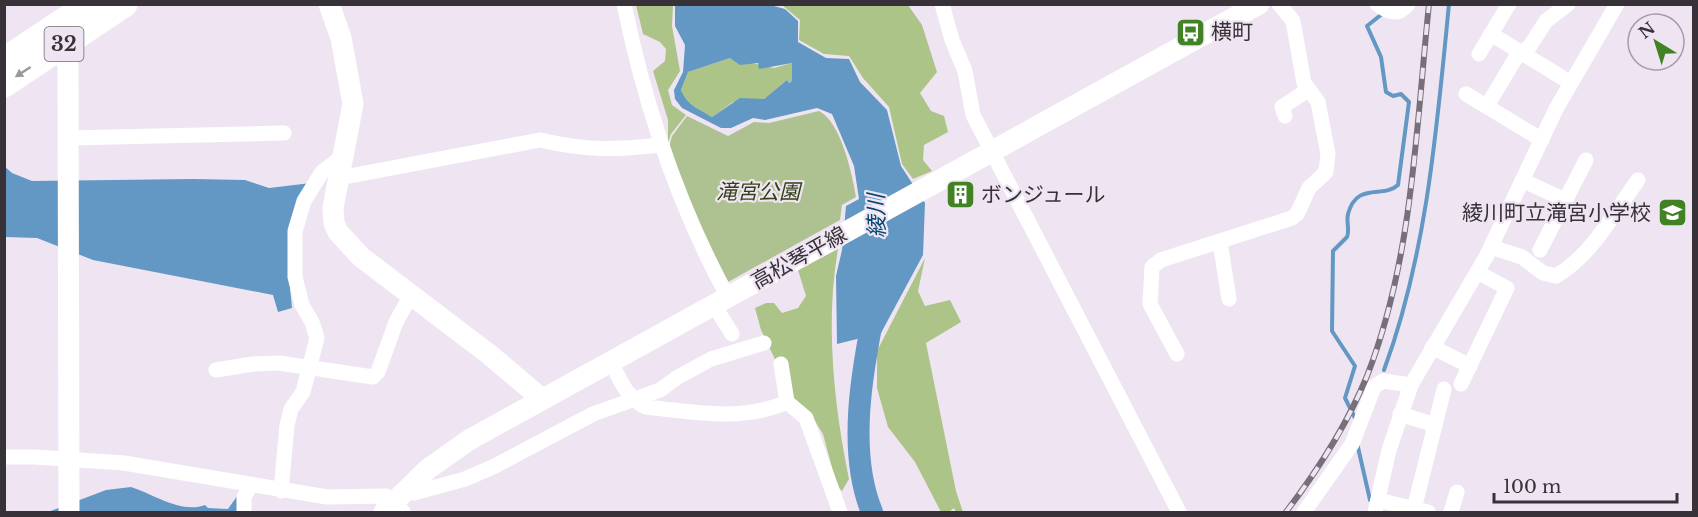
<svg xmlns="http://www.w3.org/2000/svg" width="1698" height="517" font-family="'Libre Baskerville','Noto Sans JP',serif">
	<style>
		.green { fill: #aec291 }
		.forest { fill: #acc487 }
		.water { fill: #6298c3; fill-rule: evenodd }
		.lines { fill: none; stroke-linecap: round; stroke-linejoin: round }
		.stream { stroke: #6298c3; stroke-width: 4 }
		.river { stroke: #6298c3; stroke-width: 22 }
		.street { stroke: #fff; stroke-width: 15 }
		.secondary { stroke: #fff; stroke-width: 21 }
		.highway { stroke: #fff; stroke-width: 27 }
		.rail-casing { stroke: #767078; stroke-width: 6 }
		.rail { stroke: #efe5f2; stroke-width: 4; stroke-dasharray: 11; stroke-linecap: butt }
		.oneway { fill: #9a989b }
		.labels { text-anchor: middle; stroke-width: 4.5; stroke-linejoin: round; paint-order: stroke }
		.shield { fill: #efe5f2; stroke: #6e686f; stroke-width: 1.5 }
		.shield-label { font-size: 20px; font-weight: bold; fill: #363237 }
		.poi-label { font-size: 21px; fill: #363237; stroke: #efe5f2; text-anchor: start }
		.park-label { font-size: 21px; font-style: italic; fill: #324115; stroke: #efe5f2 }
		.street-label { font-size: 21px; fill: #363237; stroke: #efe5f2 }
		.water-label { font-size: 22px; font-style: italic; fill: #024871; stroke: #efe5f2 }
	</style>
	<rect width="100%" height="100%" fill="#efe5f2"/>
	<path class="green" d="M819,111C841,122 852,173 856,197L842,205L840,220L728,282L703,233L669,147L672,136L687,116L728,136L754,122L769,123Z"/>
	<g class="forest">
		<polygon points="636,5 673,5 672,26 680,71 668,90 672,105 686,115 671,134 668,143 668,120 653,71 665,61 666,49 660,42 643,34"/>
		<polygon points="782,5 908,5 922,25 937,72 920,93 931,111 944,116 948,132 924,145 923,160 932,171 913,179 902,164 889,107 863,78 849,56 824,54 799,40 800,20"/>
		<path d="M730,58L774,68L792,63V81L789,83L787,80L764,99L733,102L712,117C698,108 688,106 681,90L688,72Z"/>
		<path d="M838,249C825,323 834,406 849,479L842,491L837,486L823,434L810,413L794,399L761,330L755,308L766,303H774L782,313L798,308L806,296L798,270Z"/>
		<polygon points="925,258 918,291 925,306 950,300 961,322 926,343 956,491 963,512 956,512 954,508 949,512 941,512 915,462 888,427 877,388 877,351"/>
	</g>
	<g class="water">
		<path d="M675,5H770L785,9L798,21V42L826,58L849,59L860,82L887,110L901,166L925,203L923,255L881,333L837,344L836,276L842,250L846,206L859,199L854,166L832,114L817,108L765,120L753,118L731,128H721L682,108L675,99L674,90L683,72L685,45L675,26ZM730,58L740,65L758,63L759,69L792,63V81L789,83L787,80L764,99L740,98L712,117C698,108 688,106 681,90L688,72Z"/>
		<polygon points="4,166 12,173 32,181 193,179 245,180 269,188 311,183 288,267 292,308 278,312 273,295 93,260 37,238 5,237"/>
		<path d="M131,487C153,494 182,514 205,505L208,508L228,509L240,492L239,512H48L106,490Z"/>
	</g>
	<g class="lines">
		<g class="stream">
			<path d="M1384,370C1427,254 1437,126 1449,4"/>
			<path d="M1355,418L1345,398L1355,366L1332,331L1333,251L1347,237C1350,230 1346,222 1348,214C1357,181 1383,199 1398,185L1409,102L1401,94L1393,96L1386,92L1381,57L1367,26L1382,14"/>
			<polyline points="1357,443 1370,500"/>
		</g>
		<path class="river" d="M872,512C847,452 862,370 875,307"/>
		<g class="street">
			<path d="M624,4C645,106 678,206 728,297"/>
			<polyline points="942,4 952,40 965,71 973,115 1179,512"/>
			<path d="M1377,4C1388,13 1399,16 1408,4"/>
			<polyline points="1491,34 1571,83"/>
			<polyline points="1479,54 1509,4"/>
			<polyline points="1466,94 1542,140"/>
			<polyline points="1487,106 1515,59 1530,46 1546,21 1568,4"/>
			<polyline points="1285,116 1282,107 1308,90"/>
			<polyline points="69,138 284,133"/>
			<path d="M339,178L540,140C588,151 613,150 661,145"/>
			<polyline points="1524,181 1565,200"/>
			<polyline points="1220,242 1229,299"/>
			<path d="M1491,247L1522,257L1543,273L1556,276C1592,255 1614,213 1638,180"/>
			<polyline points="1540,250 1586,160"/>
			<polyline points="714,305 732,334"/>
			<polyline points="1432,347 1470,366"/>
			<polyline points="1177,354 1150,304 1152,267 1161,260 1292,218 1297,214 1309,188 1326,172 1328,154 1318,102 1304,83 1293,21 1279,4"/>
			<path d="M611,362C620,380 627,399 646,407C693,412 743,422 787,402L781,364"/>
			<polyline points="216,370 253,364 279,363 373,377 378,372 396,322 411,295"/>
			<polyline points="1461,384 1507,288 1477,272"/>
			<polyline points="787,402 806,418 840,512"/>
			<polyline points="1400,414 1435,425"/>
			<polyline points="4,457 34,457 124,463 327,497 386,496 395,501 403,512"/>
			<polyline points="281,491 287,425 291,409 303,392 317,338 312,322 302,305 295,277 295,231 304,201 322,172 343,156"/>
			<polyline points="406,491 414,493 465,479 495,466 593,414 660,390 678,377 711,359 764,343"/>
			<polyline points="1378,500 1428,512"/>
			<polyline points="1414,509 1444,389"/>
			<polyline points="244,512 244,497 251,485"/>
			<polyline points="1304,512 1352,444 1374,387 1383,381 1411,385"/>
			<polyline points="1375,512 1389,450 1411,385 1486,257 1556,109 1617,4"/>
			<polyline points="1451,512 1457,492"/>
		</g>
		<g class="secondary">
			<polyline points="329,4 341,38 353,104 333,208 334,223 338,232 361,257 490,355 542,399"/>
			<polyline points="58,34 64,44 68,67 69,512"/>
			<polyline points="384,512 428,469 469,440 1259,4"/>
		</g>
		<g class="highway">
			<polyline points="4,61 90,4"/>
			<polyline points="4,84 124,4"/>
		</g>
		<defs>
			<path id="rail" d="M1286,512C1318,470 1347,425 1367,376C1413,259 1416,128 1429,4"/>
		</defs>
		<use href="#rail" class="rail-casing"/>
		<use href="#rail" class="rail"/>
	</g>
	<defs><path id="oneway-solid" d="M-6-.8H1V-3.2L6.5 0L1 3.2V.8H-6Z" transform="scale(1.5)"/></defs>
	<use class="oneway" href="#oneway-solid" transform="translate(23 72) rotate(147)"/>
	<defs>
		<symbol id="bus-square" viewBox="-11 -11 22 22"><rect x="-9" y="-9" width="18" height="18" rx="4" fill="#408224" stroke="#efe5f2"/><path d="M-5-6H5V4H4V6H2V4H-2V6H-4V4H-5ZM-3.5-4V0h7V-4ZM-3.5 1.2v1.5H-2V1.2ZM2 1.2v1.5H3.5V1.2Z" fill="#fff"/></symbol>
		<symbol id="building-square" viewBox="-11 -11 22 22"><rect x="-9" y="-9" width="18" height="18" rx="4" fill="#408224" stroke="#efe5f2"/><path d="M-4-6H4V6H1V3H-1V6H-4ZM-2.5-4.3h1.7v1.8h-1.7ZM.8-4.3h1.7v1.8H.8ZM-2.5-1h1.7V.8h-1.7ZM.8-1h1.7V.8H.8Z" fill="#fff"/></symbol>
		<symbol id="school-square" viewBox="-11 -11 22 22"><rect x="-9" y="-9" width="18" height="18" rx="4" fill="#408224" stroke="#efe5f2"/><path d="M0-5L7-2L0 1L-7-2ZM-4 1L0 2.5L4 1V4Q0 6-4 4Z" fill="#fff"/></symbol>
	</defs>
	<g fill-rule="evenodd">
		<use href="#bus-square" x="1174" y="16" width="33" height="33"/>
		<use href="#building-square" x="944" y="178" width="33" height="33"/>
		<use href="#school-square" x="1656" y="196" width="33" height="33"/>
	</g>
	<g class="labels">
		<rect class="shield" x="44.5" y="27" width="39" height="34" rx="4.5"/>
		<g class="shield-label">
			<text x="64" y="51">32</text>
		</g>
		<g class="poi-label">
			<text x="1211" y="39">横町</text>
			<text x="981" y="202">ボンジュール</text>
			<text x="1651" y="220" text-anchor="end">綾川町立滝宮小学校</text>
		</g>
		<g class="park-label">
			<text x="758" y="199">滝宮公園</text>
		</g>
		<g class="street-label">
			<text transform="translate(799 258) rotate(-29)" y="7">高松琴平線</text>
		</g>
		<g class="water-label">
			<text transform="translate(876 216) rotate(-91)" y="8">綾川</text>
		</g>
	</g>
	<rect width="1698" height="517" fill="none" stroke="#363237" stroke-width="12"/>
	<g transform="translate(1656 42) rotate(322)"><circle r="28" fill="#efe5f2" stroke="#a59da7" stroke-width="1.5"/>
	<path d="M0-4.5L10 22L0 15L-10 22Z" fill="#408224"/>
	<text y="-9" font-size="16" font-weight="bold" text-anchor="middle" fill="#363237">N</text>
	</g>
	<path d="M1494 493v9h183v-9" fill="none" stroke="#363237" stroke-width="3"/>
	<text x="1503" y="493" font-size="18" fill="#363237" stroke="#efe5f2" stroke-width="4.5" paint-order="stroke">100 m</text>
</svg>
